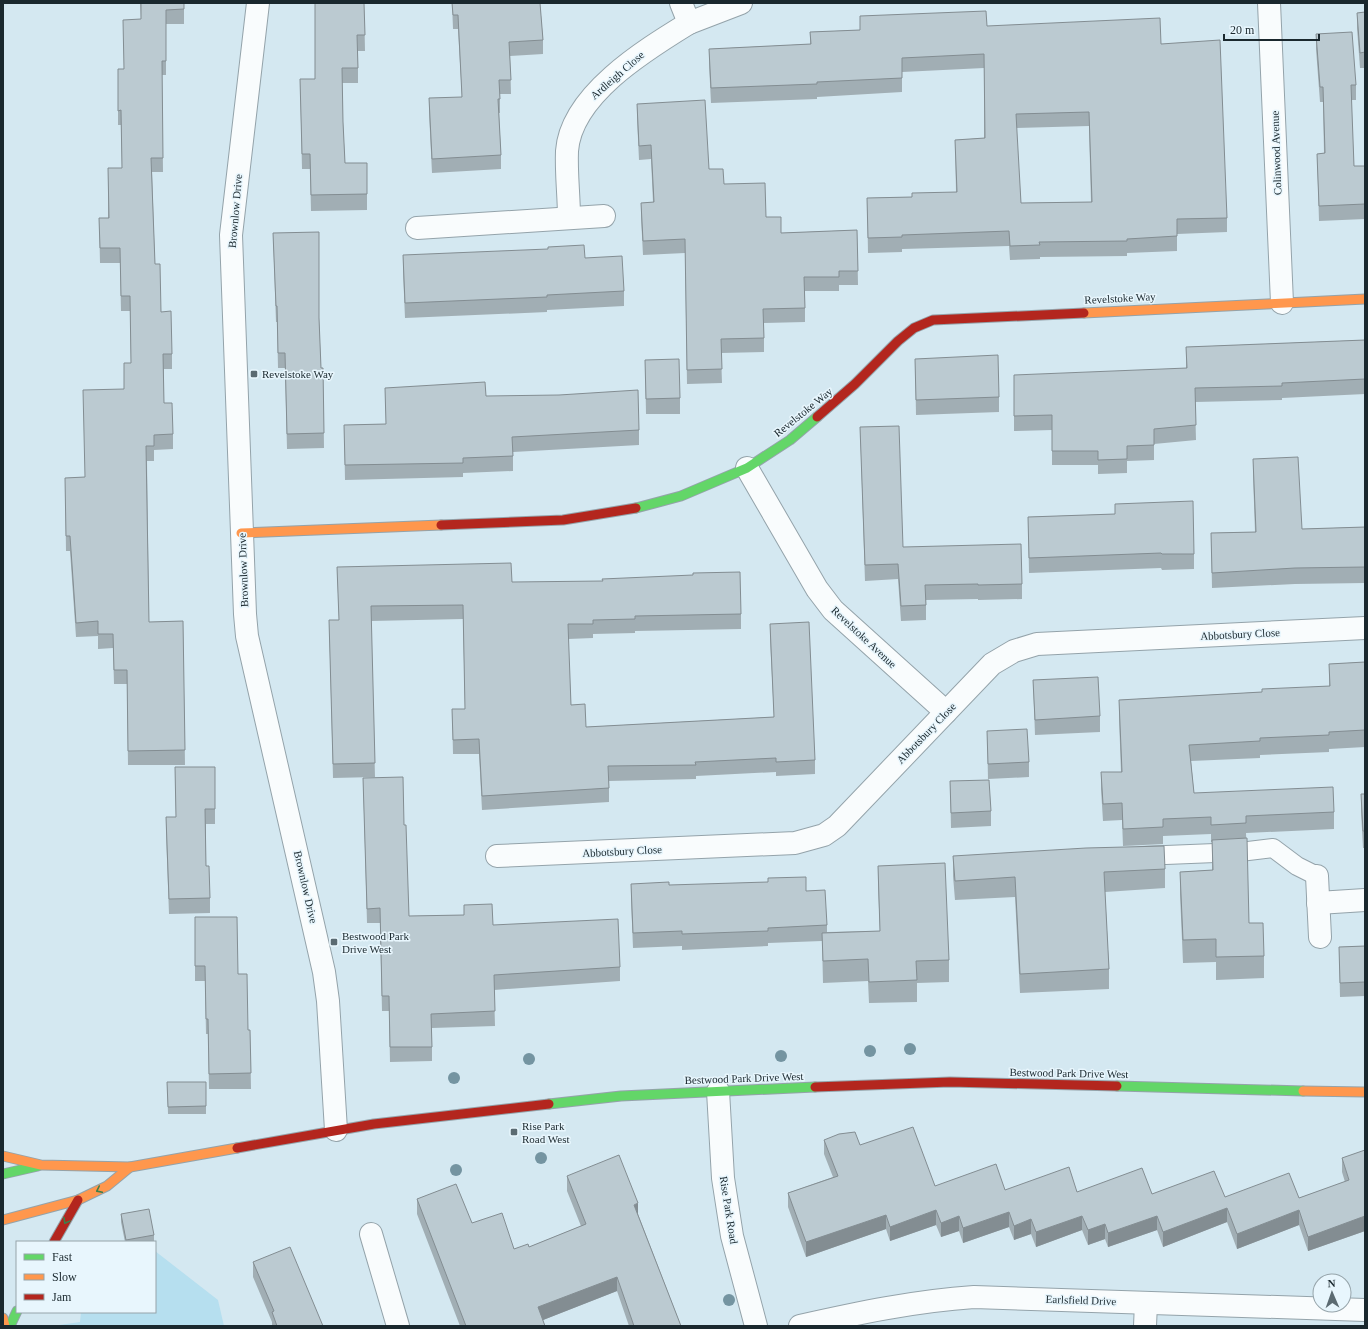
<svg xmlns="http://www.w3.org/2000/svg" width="1368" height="1329" font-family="Georgia,serif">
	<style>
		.green { fill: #b6dfef }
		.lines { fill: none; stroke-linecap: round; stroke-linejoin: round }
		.lane-casing { stroke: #94a3aa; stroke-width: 20 }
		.street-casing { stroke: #94a3aa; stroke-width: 24 }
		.fast-casing { stroke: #94a3aa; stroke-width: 11 }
		.slow-casing { stroke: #94a3aa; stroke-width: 11 }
		.jam-casing { stroke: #94a3aa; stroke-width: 11 }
		.lane { stroke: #f9fcfd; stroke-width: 18 }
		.street { stroke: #f9fcfd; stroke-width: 22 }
		.fast { stroke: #63d668; stroke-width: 9 }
		.slow { stroke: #ff974d; stroke-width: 9 }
		.jam { stroke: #b3261e; stroke-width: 9 }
		.tree { fill: #7494a1 }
		.wall { fill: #a1aeb4; fill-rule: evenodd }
		.shaded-wall { fill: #838d92 }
		.building { fill: #bbcad1; stroke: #838d92; fill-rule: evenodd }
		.oneway { stroke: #3e7f4b }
		.poi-dot { fill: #5b6b72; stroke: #e8f6fd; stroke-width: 1.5 }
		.labels { text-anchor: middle; stroke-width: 3; stroke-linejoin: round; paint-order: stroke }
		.street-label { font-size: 11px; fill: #1a282e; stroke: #e8f6fd }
		.poi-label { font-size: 11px; fill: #1a282e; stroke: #e8f6fd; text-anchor: start }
	</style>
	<rect width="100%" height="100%" fill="#d4e8f1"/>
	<polygon class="green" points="155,1251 218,1300 224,1326 52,1326 80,1322 81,1312 155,1312"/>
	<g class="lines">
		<defs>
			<polyline id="lane" points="1141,856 1240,852 1273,848 1297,866 1317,876"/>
			<g id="street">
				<polyline points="258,3 231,235 245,614 247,636 324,972 328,1001 336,1130"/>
				<polyline points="681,3 689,23 741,3"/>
				<polyline points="1269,3 1282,303"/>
				<path d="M569,218C569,196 566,173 567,151C571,95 645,50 689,23"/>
				<polyline points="417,228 604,216"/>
				<polyline points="747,468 817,589 833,610 946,712"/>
				<polyline points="497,856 795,843 824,835 837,826 992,664 1014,651 1037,644 1365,628"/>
				<polyline points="1317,876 1320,937"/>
				<polyline points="1318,903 1365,900"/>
				<polyline points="718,1091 723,1178 732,1236 756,1326"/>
				<polyline points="371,1234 398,1326"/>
				<path d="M800,1326C858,1313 915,1301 974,1297L1365,1310"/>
				<polyline points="1145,1326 1146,1303"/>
			</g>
			<g id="fast">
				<polyline points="636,508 681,496 747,468 790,440 817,417"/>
				<polyline points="1117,1086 1303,1091"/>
				<polyline points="549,1104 621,1096 815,1087"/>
				<polyline points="3,1174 38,1166"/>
				<polyline points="10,1326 17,1311"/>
			</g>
			<g id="slow">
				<polyline points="1084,313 1365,299"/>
				<polyline points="241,533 441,525"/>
				<polyline points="1303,1091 1365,1092"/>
				<polyline points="3,1156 41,1165 130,1167 237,1148"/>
				<polyline points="3,1220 78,1200 107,1186 130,1167"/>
				<polyline points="3,1318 5,1326"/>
			</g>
			<g id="jam">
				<polyline points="817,417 855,384 898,341 914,328 933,320 1084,313"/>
				<polyline points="441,525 563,520 636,508"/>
				<polyline points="815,1087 950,1082 1117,1086"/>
				<polyline points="237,1148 374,1124 549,1104"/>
				<polyline points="54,1242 78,1200"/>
			</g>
		</defs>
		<use href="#lane" class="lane-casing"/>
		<use href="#street" class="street-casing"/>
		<use href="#fast" class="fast-casing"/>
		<use href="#slow" class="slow-casing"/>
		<use href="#jam" class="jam-casing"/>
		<use href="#lane" class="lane"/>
		<use href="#street" class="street"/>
		<use href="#fast" class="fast"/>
		<use href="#slow" class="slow"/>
		<use href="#jam" class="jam"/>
	</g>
	<g class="tree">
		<circle cx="910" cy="1049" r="6"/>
		<circle cx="870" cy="1051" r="6"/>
		<circle cx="781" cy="1056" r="6"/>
		<circle cx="529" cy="1059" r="6"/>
		<circle cx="454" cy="1078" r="6"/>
		<circle cx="541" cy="1158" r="6"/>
		<circle cx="456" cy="1170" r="6"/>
		<circle cx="729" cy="1300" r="6"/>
	</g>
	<g class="wall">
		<polygon points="140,3 184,3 184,24 166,24 166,75 162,75 163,172 152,172 155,264 161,312 172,354 172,369 164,369 164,403 173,434 173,449 154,450 154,461 147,461 149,622 183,621 185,765 128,765 127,684 114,684 113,648 98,649 98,636 76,637 70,551 66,551 65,478 85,477 124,389 131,363 130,311 121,311 120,263 100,263 99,218 108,218 108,168 122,168 121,125 118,125 118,83 124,69 141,19"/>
		<polygon points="364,3 365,51 358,51 358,83 342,83 343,122 345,163 367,163 367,210 311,211 310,169 302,169 300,79 315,79"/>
		<polygon points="452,3 540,3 543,40 543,54 510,56 511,94 500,94 500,113 499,113 501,155 501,169 432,173 429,112 429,98 462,98 458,29 453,29"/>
		<polygon points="1365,12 1365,68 1360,68 1357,28 1357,13"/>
		<path d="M860,16L987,26L1161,44L1227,218V232L1177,234V251L1127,253V256L1040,257V259L1010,260L1009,246L902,249V252L868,253L867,198L912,197L956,192L955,140L984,138V68L902,72V92L817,97V99L711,103L709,64V49L810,44V32L860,30ZM1089,126L1091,202L1021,203L1016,128Z"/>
		<polygon points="1316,34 1356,85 1356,100 1351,100 1354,166 1365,166 1365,219 1319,221 1317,154 1324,153 1323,102 1320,102 1316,49"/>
		<polygon points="637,104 709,169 724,184 766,217 781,233 857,230 858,285 839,285 839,291 805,291 805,322 764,323 764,352 721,353 722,383 687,384 685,253 643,255 641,217 641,203 653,202 651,159 639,160 637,118"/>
		<polygon points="273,233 319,318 321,368 323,368 324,448 287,449 285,368 278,368 277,322 276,322"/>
		<polygon points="403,255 585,258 624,291 624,306 547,310 547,312 405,318 403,271"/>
		<polygon points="1365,340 1365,394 1282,398 1282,400 1195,402 1196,440 1154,444 1154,460 1127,461 1127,473 1098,474 1098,465 1052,465 1052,430 1014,431 1014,390 1186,368 1186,347"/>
		<polygon points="915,359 999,397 999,412 916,415"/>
		<polygon points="645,360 680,398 680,414 646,414"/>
		<polygon points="385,388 486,396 639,430 639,445 513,452 513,471 463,473 463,477 345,480 344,425 386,424"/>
		<polygon points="860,427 903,547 1022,584 1022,599 978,600 978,599 926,600 926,620 901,621 898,579 865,581"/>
		<polygon points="1253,459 1302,529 1365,527 1365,583 1295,584 1212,588 1211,533 1255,532 1253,474"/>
		<polygon points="1115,514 1194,554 1194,569 1162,570 1161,568 1029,573 1028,517"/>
		<polygon points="337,567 512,582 741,614 741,629 635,631 635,633 593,634 593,638 568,639 571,705 586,727 774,717 770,638 770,624 815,760 815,774 776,776 776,772 696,776 696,779 609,781 609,802 482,810 479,754 453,754 452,709 465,709 463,619 371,621 375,777 333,778 329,620 339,620"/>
		<polygon points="1365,662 1365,747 1329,749 1329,752 1260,755 1260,758 1191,761 1194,793 1334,812 1334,829 1246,833 1249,923 1264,956 1264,978 1216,980 1216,962 1183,963 1180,894 1180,872 1212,870 1212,842 1211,842 1211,834 1163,836 1163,844 1123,846 1122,820 1103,821 1101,789 1101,772 1121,772 1119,717 1119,700 1262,692 1329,686 1329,664"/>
		<polygon points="1033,680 1100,716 1100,732 1035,735"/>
		<polygon points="987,731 1029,762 1029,777 988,779"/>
		<polygon points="175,767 215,767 215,824 206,824 206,866 210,898 210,913 169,914 166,832 166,817 176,817"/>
		<polygon points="363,778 404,825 409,916 464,915 464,905 493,925 620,967 620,981 494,990 495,1026 432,1028 432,1061 390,1062 389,1011 382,1011 380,923 367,923"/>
		<polygon points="950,781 991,811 991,826 951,828"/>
		<polygon points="1361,794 1365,794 1365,848 1363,848 1361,811"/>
		<polygon points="953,856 1165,869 1165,888 1105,892 1109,969 1109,989 1020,993 1015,897 955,900 953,876"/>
		<polygon points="878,866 949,960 949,982 917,983 917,1002 869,1003 868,981 823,983 822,941 768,943 768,946 682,950 682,946 633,948 631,899 631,884 806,891 827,925 827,932 880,931 878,887"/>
		<polygon points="195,917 238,974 248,1030 250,1030 251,1089 209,1089 208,1034 206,1034 205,981 195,981"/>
		<polygon points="1365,946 1365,996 1340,997 1339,947"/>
		<polygon points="167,1082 206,1082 206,1114 168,1114"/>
		<polygon points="824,1140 860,1145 935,1186 1005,1190 1077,1192 1152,1194 1225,1197 1299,1198 1345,1182 1342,1172 1342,1158 1365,1231 1308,1251 1299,1225 1237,1249 1227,1222 1163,1247 1157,1230 1108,1247 1105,1239 1088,1245 1082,1230 1036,1247 1031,1234 1014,1240 1009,1227 963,1243 959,1231 941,1237 936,1225 890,1241 886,1229 806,1257 788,1207 788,1193 833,1177 824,1154"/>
		<polygon points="567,1176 638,1214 681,1326 629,1326 617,1291 543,1320 545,1326 460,1326 417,1214 417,1199 472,1223 514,1249 529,1247 581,1226 567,1191"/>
		<polygon points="121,1214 154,1235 154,1242 125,1242 121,1222"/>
		<polygon points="253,1262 323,1326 272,1326 272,1322 253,1277"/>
	</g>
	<g class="shaded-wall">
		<polygon points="638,1203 638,1218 634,1205"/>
		<polygon points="1227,1208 1227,1222 1163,1247 1163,1232"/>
		<polygon points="936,1210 936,1225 890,1241 890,1227"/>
		<polygon points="1299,1210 1299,1225 1237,1249 1237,1234"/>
		<polygon points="1009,1212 1009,1227 963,1243 963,1228"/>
		<polygon points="886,1215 886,1229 806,1257 806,1242"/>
		<polygon points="959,1216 959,1231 941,1237 941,1223"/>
		<polygon points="1082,1216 1082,1230 1036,1247 1036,1232"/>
		<polygon points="1157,1216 1157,1230 1108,1247 1108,1233"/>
		<polygon points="1365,1216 1365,1231 1308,1251 1308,1237"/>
		<polygon points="1031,1219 1031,1234 1014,1240 1014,1226"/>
		<polygon points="1105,1224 1105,1239 1088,1245 1088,1230"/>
		<polygon points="617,1277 617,1291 538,1322 538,1307"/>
	</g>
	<g class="building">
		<polygon points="141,3 184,3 184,9 166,10 166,61 162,61 163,158 151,158 155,264 160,264 161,312 171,311 172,354 163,354 164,403 172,403 173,434 154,435 154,446 146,446 149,622 183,621 185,750 128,751 127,670 114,670 113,634 98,634 98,621 76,623 70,536 66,536 65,478 85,477 83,390 124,389 124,363 131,363 130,296 121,296 120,248 100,248 99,218 109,218 108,168 122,168 121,110 118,111 118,69 124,69 123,20 141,19"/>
		<polygon points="315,3 364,3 365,35 357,35 358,68 342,68 343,122 345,163 367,163 367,194 311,195 310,154 302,154 300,79 315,79"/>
		<polygon points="452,3 540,3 543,40 509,42 511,80 499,80 500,99 498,99 501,155 432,159 429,98 462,97 458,15 453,15"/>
		<path d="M986,11L987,26L1160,18L1161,44L1220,40L1227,218L1177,219V236L1127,239V241L1039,242L1040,245L1010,246L1009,231L902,235V237L868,238L867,198L912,197V193L957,192L955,140L985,138L984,54L902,58V78L817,82V84L711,88L709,49L811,44L810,32L860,30V16ZM1089,112L1092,202L1021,203L1016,114Z"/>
		<polygon points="1365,12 1365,52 1360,53 1357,13"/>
		<polygon points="1352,32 1356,85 1351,85 1354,166 1365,166 1365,204 1319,206 1317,154 1325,153 1323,87 1320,87 1316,34"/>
		<polygon points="705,100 709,169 723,169 724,184 765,183 766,217 781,217 781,233 857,230 858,271 839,271 839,277 804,277 805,308 763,309 764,338 721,339 722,369 687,370 685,239 643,241 641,203 654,202 651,145 639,146 637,104"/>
		<polygon points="319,232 319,318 321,368 323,368 324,433 287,434 285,353 278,353 277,306 276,306 273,233"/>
		<polygon points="584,245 585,258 622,256 624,291 547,295 547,297 405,303 403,255 548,249 548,247"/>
		<polygon points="1365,340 1365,379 1282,383 1282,386 1195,388 1196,425 1154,429 1154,445 1127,446 1127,459 1098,460 1098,451 1052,451 1052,415 1014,416 1014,375 1187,368 1186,347"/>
		<polygon points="998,355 999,397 916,400 915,359"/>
		<polygon points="679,359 680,398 646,399 645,360"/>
		<polygon points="485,382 486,396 559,395 638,390 639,430 512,437 513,456 463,458 463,463 345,465 344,425 386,424 385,388"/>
		<polygon points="899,426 903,547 1021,544 1022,584 978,585 978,584 925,585 926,605 901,606 898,564 865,565 860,427"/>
		<polygon points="1298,457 1302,529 1365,527 1365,567 1295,568 1212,573 1211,533 1256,532 1253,459"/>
		<polygon points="1193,501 1194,554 1162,554 1161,553 1029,558 1028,517 1115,514 1115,504"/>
		<polygon points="511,563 512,582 603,581 602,579 693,575 693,573 740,572 741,614 635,616 635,619 593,620 593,624 568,624 571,705 585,704 586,727 774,717 770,624 809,622 815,760 776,762 776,758 695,762 696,765 608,766 609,788 482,796 479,739 453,740 452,709 465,709 463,605 371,606 375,763 333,764 329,620 339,620 337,567"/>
		<polygon points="1365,662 1365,730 1329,732 1329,735 1260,738 1260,741 1189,745 1194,793 1333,787 1334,812 1246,816 1246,823 1211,825 1211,817 1163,819 1163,827 1123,829 1122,803 1103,804 1101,772 1122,772 1119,700 1262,692 1262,689 1330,686 1329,664"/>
		<polygon points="1098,677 1100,716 1035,720 1033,680"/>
		<polygon points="1027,729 1029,762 988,764 987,731"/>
		<polygon points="175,767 215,767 215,809 205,809 206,866 209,866 210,898 169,899 166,817 176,817"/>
		<polygon points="403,777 404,825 406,825 409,916 464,915 464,905 492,904 493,925 618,919 620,967 494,975 495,1011 431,1014 432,1047 390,1047 389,996 382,996 380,908 367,909 363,778"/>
		<polygon points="989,780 991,811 951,813 950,781"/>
		<polygon points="1361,794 1365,794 1365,831 1363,831"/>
		<polygon points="1247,838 1249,923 1263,923 1264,956 1216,957 1216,939 1183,940 1180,872 1213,870 1212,840"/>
		<polygon points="1164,846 1165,869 1104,872 1109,969 1020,974 1015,877 955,881 953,856 1086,848"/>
		<polygon points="945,863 949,960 916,961 917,980 869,982 868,959 823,961 822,933 880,931 878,866"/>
		<polygon points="806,877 806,891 825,890 827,925 768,928 768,931 682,934 682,931 633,933 631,884 669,882 669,885 768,882 768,878"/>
		<polygon points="195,917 237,917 238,974 247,974 248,1030 250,1030 251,1073 209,1074 208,1019 206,1019 205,966 195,966"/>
		<polygon points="1365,946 1365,982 1340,983 1339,947"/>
		<polygon points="167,1082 206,1082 206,1106 168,1107"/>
		<polygon points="913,1127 935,1186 996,1164 1005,1190 1069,1167 1077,1192 1142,1168 1152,1194 1214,1171 1225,1197 1289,1173 1299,1198 1349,1180 1342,1158 1365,1150 1365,1216 1308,1237 1299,1210 1237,1234 1227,1208 1163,1232 1157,1216 1108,1233 1105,1224 1088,1230 1082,1216 1036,1232 1031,1219 1014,1226 1009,1212 963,1228 959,1216 941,1223 936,1210 890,1227 886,1215 806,1242 788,1193 838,1176 824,1140 839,1134 855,1132 860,1145"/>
		<polygon points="619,1155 638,1203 634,1205 681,1326 634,1326 617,1277 538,1307 545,1326 466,1326 417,1199 456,1184 472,1223 502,1213 514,1249 528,1244 529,1247 586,1224 567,1176"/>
		<polygon points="149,1209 154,1235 126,1240 121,1214"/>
		<polygon points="290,1247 323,1326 277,1326 272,1312 274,1311 253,1262"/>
	</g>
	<defs><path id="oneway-chevron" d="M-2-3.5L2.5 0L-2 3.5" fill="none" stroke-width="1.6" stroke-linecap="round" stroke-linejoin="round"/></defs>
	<g class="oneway">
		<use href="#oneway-chevron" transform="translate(99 1190) rotate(154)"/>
		<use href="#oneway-chevron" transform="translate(66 1221) rotate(120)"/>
	</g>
	<g class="poi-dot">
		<rect x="250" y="370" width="8" height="8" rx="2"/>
		<rect x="330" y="938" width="8" height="8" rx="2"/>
		<rect x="510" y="1128" width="8" height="8" rx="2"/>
	</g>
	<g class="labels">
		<g class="street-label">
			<text transform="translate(617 75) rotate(-41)" y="4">Ardleigh Close</text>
			<text transform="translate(1276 153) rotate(-92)" y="4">Colinwood Avenue</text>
			<text transform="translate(235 211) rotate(-85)" y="4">Brownlow Drive</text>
			<text transform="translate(1120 298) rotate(-3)" y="4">Revelstoke Way</text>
			<text transform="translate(803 412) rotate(-39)" y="4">Revelstoke Way</text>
			<text transform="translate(243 570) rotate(-92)" y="4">Brownlow Drive</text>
			<text transform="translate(1240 634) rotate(-3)" y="4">Abbotsbury Close</text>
			<text transform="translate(864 637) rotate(43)" y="4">Revelstoke Avenue</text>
			<text transform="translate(926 733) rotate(-46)" y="4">Abbotsbury Close</text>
			<text transform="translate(622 851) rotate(-3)" y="4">Abbotsbury Close</text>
			<text transform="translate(306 887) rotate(77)" y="4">Brownlow Drive</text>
			<text transform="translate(1069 1073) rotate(1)" y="4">Bestwood Park Drive West</text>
			<text transform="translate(744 1078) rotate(-2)" y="4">Bestwood Park Drive West</text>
			<text transform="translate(729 1210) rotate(81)" y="4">Rise Park Road</text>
			<text transform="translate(1081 1300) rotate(2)" y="4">Earlsfield Drive</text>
		</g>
		<g class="poi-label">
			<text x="262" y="378">Revelstoke Way</text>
			<text x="342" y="940">Bestwood Park<tspan x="342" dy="13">Drive West</tspan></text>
			<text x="522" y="1130">Rise Park<tspan x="522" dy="13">Road West</tspan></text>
		</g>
	</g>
	<rect width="1368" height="1329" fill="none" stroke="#1a282e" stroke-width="8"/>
	<rect x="16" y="1241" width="140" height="72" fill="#e8f6fd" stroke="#96a4aa"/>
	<rect x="24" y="1254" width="20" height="6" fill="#63d668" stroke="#96a4aa"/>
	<text x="52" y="1261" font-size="12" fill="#1a282e">Fast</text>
	<rect x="24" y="1274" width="20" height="6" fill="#ff974d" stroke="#96a4aa"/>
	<text x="52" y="1281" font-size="12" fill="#1a282e">Slow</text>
	<rect x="24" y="1294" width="20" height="6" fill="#b3261e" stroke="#96a4aa"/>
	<text x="52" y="1301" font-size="12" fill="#1a282e">Jam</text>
	<g transform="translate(1332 1293) rotate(358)"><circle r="19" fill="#e8f6fd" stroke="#96a4aa"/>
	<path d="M0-3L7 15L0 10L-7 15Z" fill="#5b6b72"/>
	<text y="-6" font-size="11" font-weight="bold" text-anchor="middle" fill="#1a282e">N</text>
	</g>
	<path d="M1224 34v6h95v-6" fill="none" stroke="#1a282e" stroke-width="2"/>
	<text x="1230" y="34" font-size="12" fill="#1a282e" stroke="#e8f6fd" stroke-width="3" paint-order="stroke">20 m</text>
</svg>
